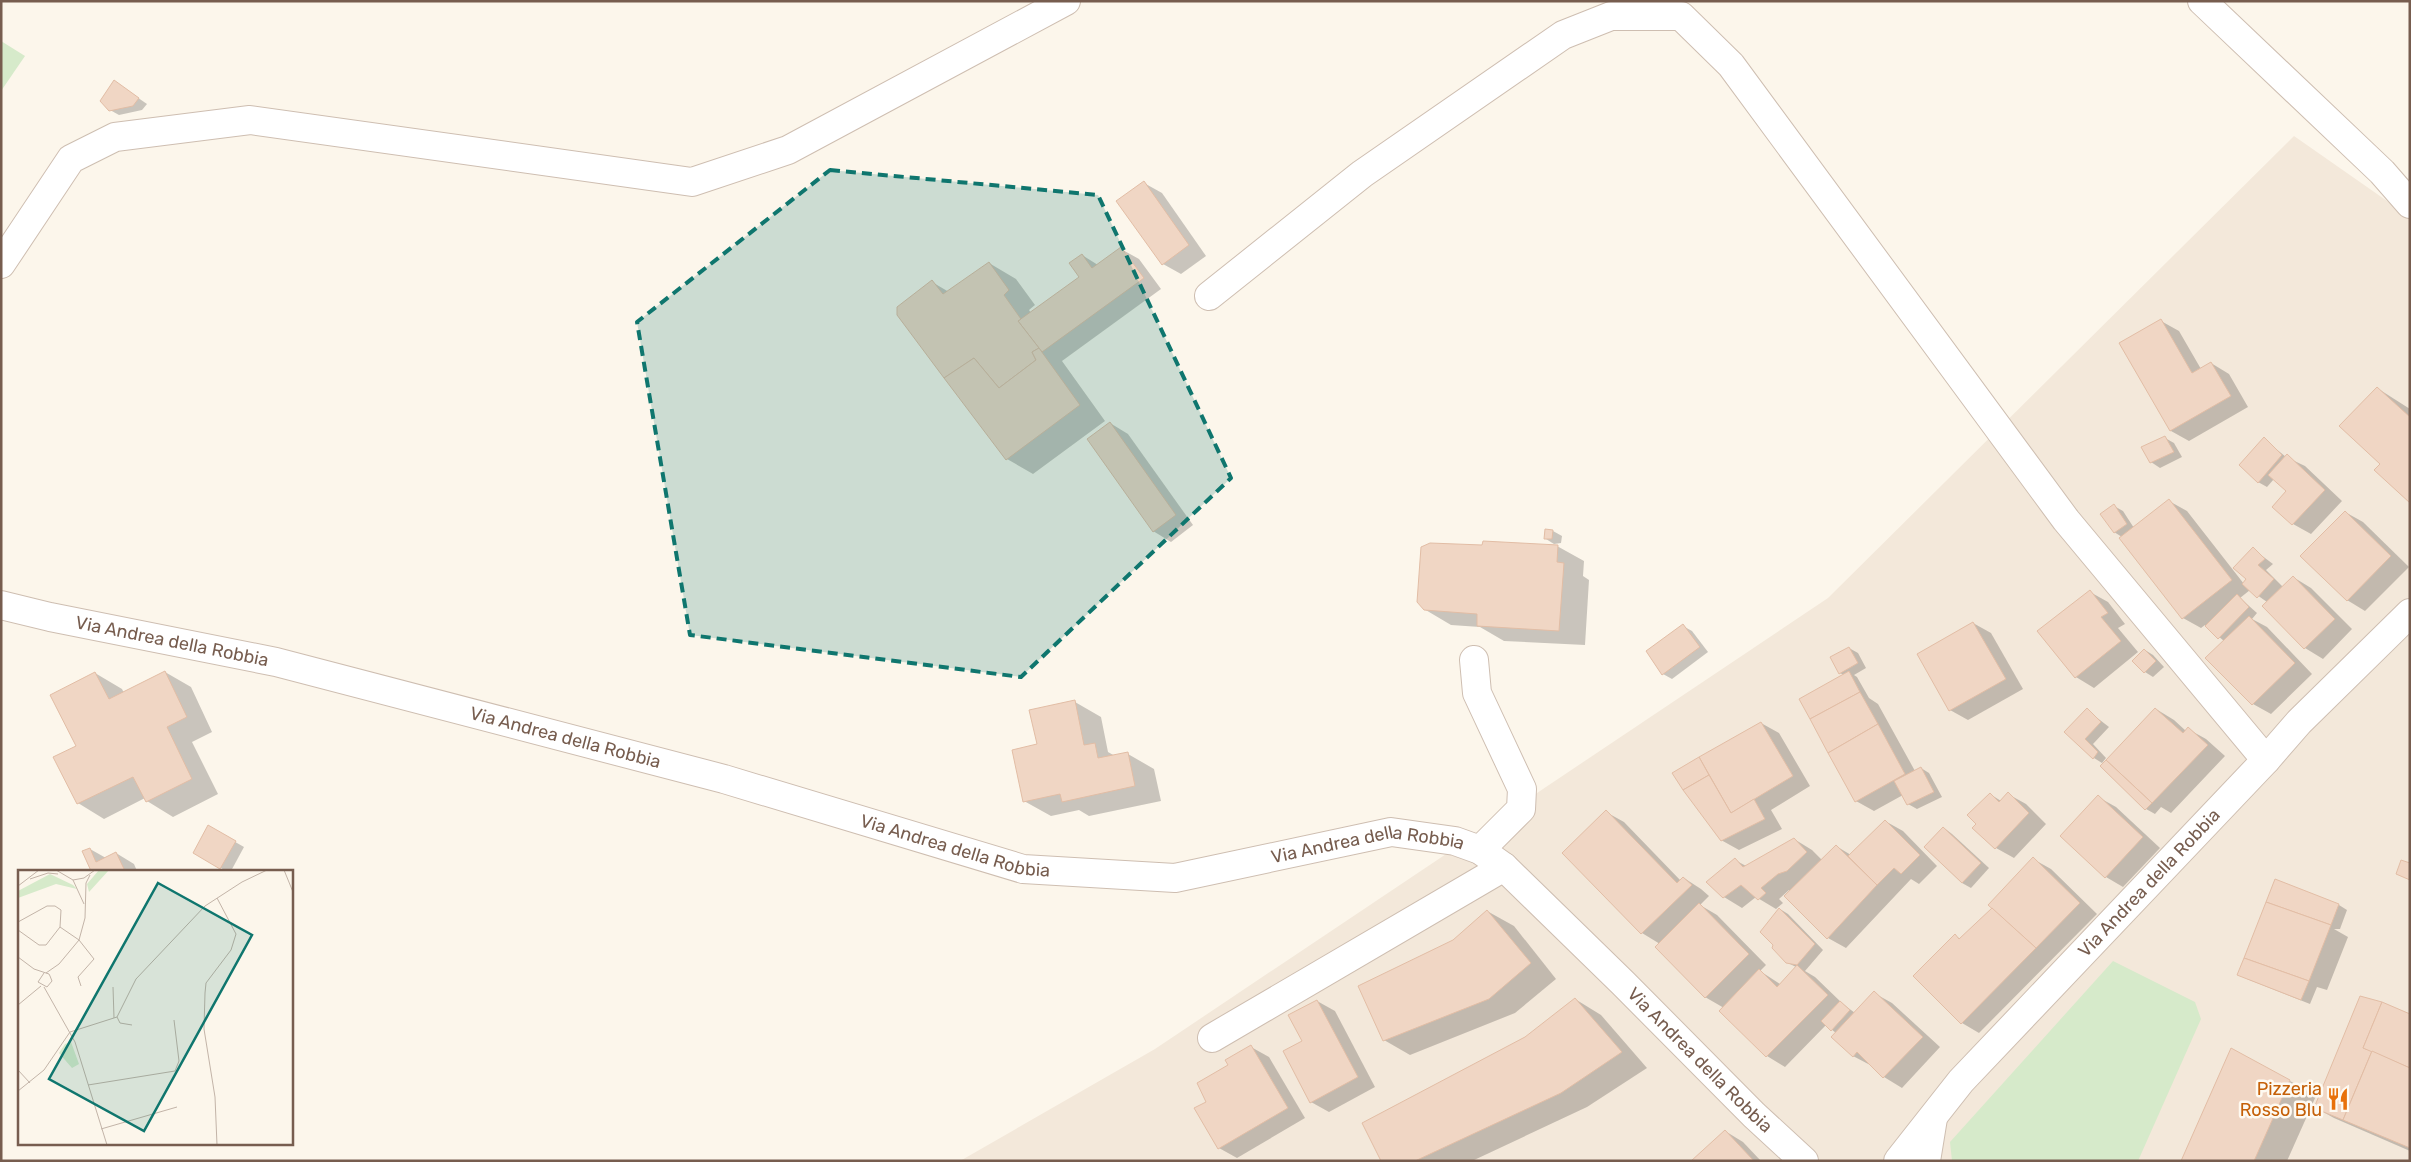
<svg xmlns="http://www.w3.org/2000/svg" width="2411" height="1162" font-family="Rubik,sans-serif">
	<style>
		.residential { fill: #f3e8da }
		.green { fill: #d6eaca }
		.shadow { fill: #0003 }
		.building { fill: #f0d6c4; stroke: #e2bda5 }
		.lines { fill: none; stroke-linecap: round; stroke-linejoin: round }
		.minor-casing { stroke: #cebeb1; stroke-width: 30 }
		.minor { stroke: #fff; stroke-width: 28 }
		.marked { fill: #0f766e; fill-opacity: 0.2; stroke: #0f766e; stroke-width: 4; stroke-dasharray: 10 6; stroke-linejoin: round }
		.labels { text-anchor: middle; stroke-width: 5; stroke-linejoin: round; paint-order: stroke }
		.street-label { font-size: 18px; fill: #775d4f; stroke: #fefaf2 }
		.food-label { font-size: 18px; fill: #c56008; stroke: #fefaf2; text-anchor: end }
		.inset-road { fill: none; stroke: #c3b4a8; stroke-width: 1 }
		.view { fill: #0f766e; fill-opacity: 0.15; stroke: #0f766e; stroke-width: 2.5 }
		.inset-edge { fill: none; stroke: #775d4f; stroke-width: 2.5 }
	</style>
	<rect width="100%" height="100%" fill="#fcf6eb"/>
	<polygon class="residential" points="2294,136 2410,217 2410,1161 960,1161 1155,1049 1828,598"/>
	<g class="green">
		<polygon points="1,41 25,56 1,91"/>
		<polygon points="2113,961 2195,1002 2201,1019 2138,1161 1952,1161 1950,1142"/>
	</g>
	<g class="shadow">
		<polygon points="115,82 147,104 142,110 119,115 110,110"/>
		<polygon points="1144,183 1162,193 1206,256 1181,274 1163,264 1118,202"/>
		<polygon points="1121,249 1139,259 1161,289 1062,361 1105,421 1033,474 1007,459 932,282 949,292 989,263 1016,279 1035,305 1029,310 1031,313 1080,277 1082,255 1098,265"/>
		<polygon points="2161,321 2179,331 2201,369 2211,363 2229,374 2248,407 2189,441 2171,431 2121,343"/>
		<polygon points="2377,388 2410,409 2410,501 2382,464"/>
		<polygon points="1110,423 1128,434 1193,525 1171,542 1153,531"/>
		<polygon points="2165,438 2174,443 2182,457 2160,468 2151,462"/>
		<polygon points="2264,439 2286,457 2305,466 2342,501 2311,534 2293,524 2273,506 2287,491 2274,479 2267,487 2258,482"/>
		<polygon points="2169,501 2187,511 2244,584 2248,579 2253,549 2273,564 2266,570 2283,587 2293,577 2311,588 2352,629 2323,659 2305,648 2264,606 2267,602 2250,590 2240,598 2257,613 2252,619 2267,627 2312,674 2271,714 2253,704 2207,658 2224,641 2205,625 2201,628 2183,618 2122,537 2114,532 2114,506 2123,511 2134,528"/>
		<polygon points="2345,512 2363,522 2409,567 2365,611 2347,600"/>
		<polygon points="1553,531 1562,536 1561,543 1554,544 1546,539"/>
		<polygon points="1557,546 1584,561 1583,576 1589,580 1585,645 1504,641 1480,627 1451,625 1424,609 1483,547"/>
		<polygon points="2090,592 2108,602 2125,624 2118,628 2138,652 2094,688 2076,677 2039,631"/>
		<polygon points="1973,623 1991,633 2023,689 1968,720 1950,710"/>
		<polygon points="1683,626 1692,631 1708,652 1672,679 1663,674"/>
		<polygon points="1849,648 1858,653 1866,668 1854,675 1857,677 1869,698 1878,704 1915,771 1921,768 1929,773 1942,797 1917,809 1908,804 1903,795 1874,811 1856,801 1844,675 1840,673"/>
		<polygon points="2145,650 2153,655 2164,667 2153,677 2145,672"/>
		<polygon points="165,672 191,687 212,732 192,742 218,794 173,817 147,801 145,798 104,819 78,803 77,747 95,673 122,689 124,693"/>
		<polygon points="1075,702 1101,717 1108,752 1115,756 1128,754 1154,769 1161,801 1089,816 1079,810 1051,816 1024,801 1038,745"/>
		<polygon points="2156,709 2174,720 2186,731 2188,729 2206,739 2225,756 2171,813 2161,807 2155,814 2146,809 2101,766"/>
		<polygon points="2087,710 2109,727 2093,744 2106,758 2102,763 2094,758 2066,732"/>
		<polygon points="1761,723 1779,733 1810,786 1771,810 1782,829 1739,850 1721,840 1673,773"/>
		<polygon points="1990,794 2001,801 2008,794 2026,804 2046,824 2014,858 1996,848"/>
		<polygon points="2098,797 2116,807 2160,848 2123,887 2106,877"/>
		<polygon points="1606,812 1624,822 1681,881 1684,878 1701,889 1709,896 1700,905 1717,915 1766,965 1760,971 1780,984 1796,967 1786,962 1780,909 1788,914 1823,950 1805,971 1815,977 1843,1004 1855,1013 1874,993 1892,1003 1940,1047 1902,1088 1884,1077 1872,1066 1853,1056 1836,1033 1826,1025 1785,1067 1767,1056 1724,1008 1705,997 1660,944 1642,933 1564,853"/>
		<polygon points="1885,821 1903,831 1937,866 1919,884 1911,879 1846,948 1828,938 1785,896 1791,891 1789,890 1779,899 1783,903 1776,909 1756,897 1742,908 1724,897 1735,860 1746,866 1794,839 1812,850 1822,860 1836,846 1851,855"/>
		<polygon points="209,827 244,847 231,871 226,871 194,852"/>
		<polygon points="1944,828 1952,834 1989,868 1971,888 1962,883 1925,847"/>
		<polygon points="90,849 106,858 116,853 134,864 137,871 93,871"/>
		<polygon points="2033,859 2051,869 2097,914 1979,1033 1962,1023 1955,936 1961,939 1994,908"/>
		<polygon points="2339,905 2347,910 2340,929 2334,929 2348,937 2327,990 2317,987 2310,1004 2247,979"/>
		<polygon points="1487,911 1514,926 1556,979 1515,1013 1410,1055 1384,1040 1454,941"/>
		<polygon points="1575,999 1601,1015 1647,1068 1587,1107 1472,1161 1383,1161 1526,1038"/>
		<polygon points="1317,1001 1335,1011 1375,1087 1329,1112 1311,1102"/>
		<polygon points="2410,1016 2410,1151 2334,1118 2316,1108"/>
		<polygon points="1251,1047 1269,1057 1305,1118 1237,1158 1219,1148 1208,1102"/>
		<polygon points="2290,1081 2316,1096 2287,1161 2182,1161"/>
		<polygon points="1725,1131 1743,1142 1761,1161 1693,1161"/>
	</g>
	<g class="building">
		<polygon points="114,80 139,98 133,106 109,111 100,101"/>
		<polygon points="1144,181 1189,245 1162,265 1116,201"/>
		<polygon points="1121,247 1144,278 1042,352 1018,321 1079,277 1069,263 1082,254 1092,268"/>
		<polygon points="989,262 1009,290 1004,295 1021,319 1018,321 1039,348 1032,352 1036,360 999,388 974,358 944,378 897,315 897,307 932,280 943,294"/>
		<polygon points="2161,319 2192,373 2211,362 2231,396 2170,431 2119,343"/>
		<polygon points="1039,348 1080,405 1006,460 944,378 974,358 999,388 1036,360 1032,352"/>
		<polygon points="2377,387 2410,417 2410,503 2374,470 2380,464 2339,426"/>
		<polygon points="1110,422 1176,515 1153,532 1087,439"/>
		<polygon points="2165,436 2174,452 2150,463 2141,447"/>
		<polygon points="2264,437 2282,455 2258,483 2239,465"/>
		<polygon points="2287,454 2325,490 2292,525 2272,507 2286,491 2268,475"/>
		<polygon points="2169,499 2232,580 2182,619 2119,538"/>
		<polygon points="2114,504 2127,524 2114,533 2100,514"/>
		<polygon points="2345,511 2391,556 2347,601 2300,556"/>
		<polygon points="1545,529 1553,530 1552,539 1544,539"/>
		<polygon points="1483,541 1558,545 1557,562 1564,563 1559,631 1477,626 1477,614 1424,610 1417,602 1421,547 1430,543 1482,545"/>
		<polygon points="2253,547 2265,559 2258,565 2274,579 2257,598 2242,584 2246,579 2233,568"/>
		<polygon points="2293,576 2335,619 2304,649 2262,606"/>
		<polygon points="2090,590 2108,613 2101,617 2121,641 2075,678 2037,631"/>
		<polygon points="2237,594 2249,607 2218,639 2205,626"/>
		<polygon points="2249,616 2295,663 2252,705 2205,658"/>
		<polygon points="1973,622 2006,679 1949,711 1917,654"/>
		<polygon points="1683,624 1700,647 1662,675 1646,651"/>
		<polygon points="1849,647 1858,663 1839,674 1830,657"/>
		<polygon points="2144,649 2156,661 2144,673 2132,661"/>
		<polygon points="165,671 187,717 167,727 192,779 146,802 133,777 77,804 53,757 76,746 50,695 95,672 109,699"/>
		<polygon points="1849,671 1860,692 1810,719 1799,699"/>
		<polygon points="1860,692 1878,724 1828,753 1810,719"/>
		<polygon points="1075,700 1084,745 1095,743 1098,758 1128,752 1135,786 1062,802 1060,794 1023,802 1012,750 1037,744 1029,710"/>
		<polygon points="2087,708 2101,722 2085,739 2098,752 2093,759 2064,732"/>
		<polygon points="2155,708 2183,733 2188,727 2208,745 2152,803 2106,760"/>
		<polygon points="1761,722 1793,776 1731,813 1699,757"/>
		<polygon points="1878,724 1905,774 1855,802 1828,753"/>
		<polygon points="1699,757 1709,775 1683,790 1672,773"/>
		<polygon points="2106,760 2152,803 2145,810 2100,766"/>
		<polygon points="1921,767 1934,792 1907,805 1894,781"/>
		<polygon points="1709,775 1731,813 1754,799 1765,819 1721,841 1683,790"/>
		<polygon points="2008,792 2029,813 1995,849 1972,828 1976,824 1967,815 1990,793 1999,802"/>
		<polygon points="2098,795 2143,837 2105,878 2060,836"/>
		<polygon points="1606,810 1677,883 1683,877 1692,885 1641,934 1562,853"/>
		<polygon points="1885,820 1920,855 1901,874 1894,868 1877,885 1848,856"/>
		<polygon points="208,825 236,841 220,869 193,853"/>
		<polygon points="1943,827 1981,863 1962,883 1924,847"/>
		<polygon points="1794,838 1807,852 1787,871 1778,874 1761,888 1766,893 1758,900 1741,885 1723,898 1706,882 1735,858 1743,867"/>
		<polygon points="1836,845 1877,885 1827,939 1784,896"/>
		<polygon points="90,848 96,862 116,852 125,871 91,871 82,851"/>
		<polygon points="2033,857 2080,903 2036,948 1988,905"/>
		<polygon points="2401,860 2410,863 2410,880 2396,874"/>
		<polygon points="2275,879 2339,904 2331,925 2266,902"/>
		<polygon points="2266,902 2331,925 2309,981 2244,958"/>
		<polygon points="1699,903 1749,954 1705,998 1655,947"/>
		<polygon points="1779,908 1815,944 1797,965 1786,963 1772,948 1773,945 1760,932"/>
		<polygon points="1992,908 2036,948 1961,1024 1913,976 1955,934 1959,939"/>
		<polygon points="1487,910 1531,963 1489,999 1383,1041 1358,986 1453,940"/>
		<polygon points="2244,958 2309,981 2301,1000 2237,975"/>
		<polygon points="1797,965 1828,995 1766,1057 1719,1011 1759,969 1777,987"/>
		<polygon points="1874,991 1923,1037 1883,1078 1857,1052 1853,1057 1831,1037"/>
		<polygon points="2360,996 2382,1002 2363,1048 2372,1051 2343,1120 2314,1108"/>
		<polygon points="1575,998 1622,1052 1561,1093 1415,1161 1381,1161 1362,1123 1525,1037"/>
		<polygon points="1317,1000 1358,1077 1310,1103 1283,1051 1302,1041 1288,1015"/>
		<polygon points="1840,1001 1850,1010 1831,1031 1821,1021"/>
		<polygon points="2382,1002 2410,1014 2410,1068 2363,1048"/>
		<polygon points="1251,1045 1288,1108 1218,1149 1194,1108 1206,1102 1197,1083 1228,1065 1225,1060"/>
		<polygon points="2231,1048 2290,1080 2254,1161 2181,1161"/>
		<polygon points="2372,1051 2410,1068 2410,1148 2343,1120"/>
		<polygon points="1725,1130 1754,1161 1691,1161"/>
	</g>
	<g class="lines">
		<defs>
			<g id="minor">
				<polyline points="2202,1 2382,172 2410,204"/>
				<polyline points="1,264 71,159 115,137 250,120 692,182 788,150 1066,1"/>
				<polyline points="1209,296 1362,174 1563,35 1611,16 1681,16 1731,65 2066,520 2266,760"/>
				<path id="s1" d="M1,605L50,617L276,662L724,779L1023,869L1175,878L1391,832L1455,841L1480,850L1504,867L1623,983L1754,1115L1804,1161"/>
				<polyline points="1474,660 1477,693 1522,789 1521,809 1480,850"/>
				<polyline points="1212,1038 1504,867"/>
				<path id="s2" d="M1898,1161L1961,1081L2266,760L2299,722L2410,613"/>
				<polyline points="1926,1161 1933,1118"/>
			</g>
		</defs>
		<use href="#minor" class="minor-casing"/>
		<use href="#minor" class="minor"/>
	</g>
	<path class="marked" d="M830,170L1098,195L1231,478L1021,677L690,635L637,322Z"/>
	<defs>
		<symbol id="restaurant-bare" viewBox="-9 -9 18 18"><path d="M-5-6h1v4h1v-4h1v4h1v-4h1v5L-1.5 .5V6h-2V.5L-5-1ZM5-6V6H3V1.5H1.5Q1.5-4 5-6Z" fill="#e8710a" stroke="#fefaf2" stroke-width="2.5" paint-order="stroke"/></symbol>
	</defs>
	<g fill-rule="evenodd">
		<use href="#restaurant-bare" x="2322" y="1083" width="32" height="32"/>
	</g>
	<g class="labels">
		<g class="street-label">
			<text dy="6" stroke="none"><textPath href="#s1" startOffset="175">Via Andrea della Robbia</textPath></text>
			<text dy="6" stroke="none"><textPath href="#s1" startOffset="580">Via Andrea della Robbia</textPath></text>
			<text dy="6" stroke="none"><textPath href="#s1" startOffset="985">Via Andrea della Robbia</textPath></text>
			<text dy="6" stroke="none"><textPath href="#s1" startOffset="1405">Via Andrea della Robbia</textPath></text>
			<text dy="6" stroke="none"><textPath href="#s2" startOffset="375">Via Andrea della Robbia</textPath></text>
			<text dy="6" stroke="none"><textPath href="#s1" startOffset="1825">Via Andrea della Robbia</textPath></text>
		</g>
		<g class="food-label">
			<text x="2322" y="1095">Pizzeria<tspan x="2322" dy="21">Rosso Blu</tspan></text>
		</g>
	</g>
	<g transform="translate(18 870)">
		<rect width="275" height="275" fill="#fcf6eb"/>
		<path d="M81,0H91L71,22L69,14ZM32,4L55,15L59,19L38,14L0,28V21ZM53,172L61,194L54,198L41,183L47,174Z" fill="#d6eaca"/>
		<path class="inset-road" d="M38,0L55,10L66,8L77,0M266,0L275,22M12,9L30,3L40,4M55,10L66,34M0,16L21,0M199,28L218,64L213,80L188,113L187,123L186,159L197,227L199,275M0,52L29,36H37L43,40L42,57L28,75H21L0,60M42,57L61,70L76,89L60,107L63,116M0,87L16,99L31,104L32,106L34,111L29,117L20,112L26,103M28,103L41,94L61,70L67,48L68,13L72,5M26,117L57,172L89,275M95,117L96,148M0,135L23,116M99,147L102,153L114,155M52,162L99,147L118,109L187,36L224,12L249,0M0,200L12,213M70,215L157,201L161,191L156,150M0,221L26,200L52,162M83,259L159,237"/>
		<path class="view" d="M140,13L234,65L126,261L31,209Z"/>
		<rect width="275" height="275" class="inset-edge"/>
	</g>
	<rect width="2411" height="1162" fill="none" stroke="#775d4f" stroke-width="5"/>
</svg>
